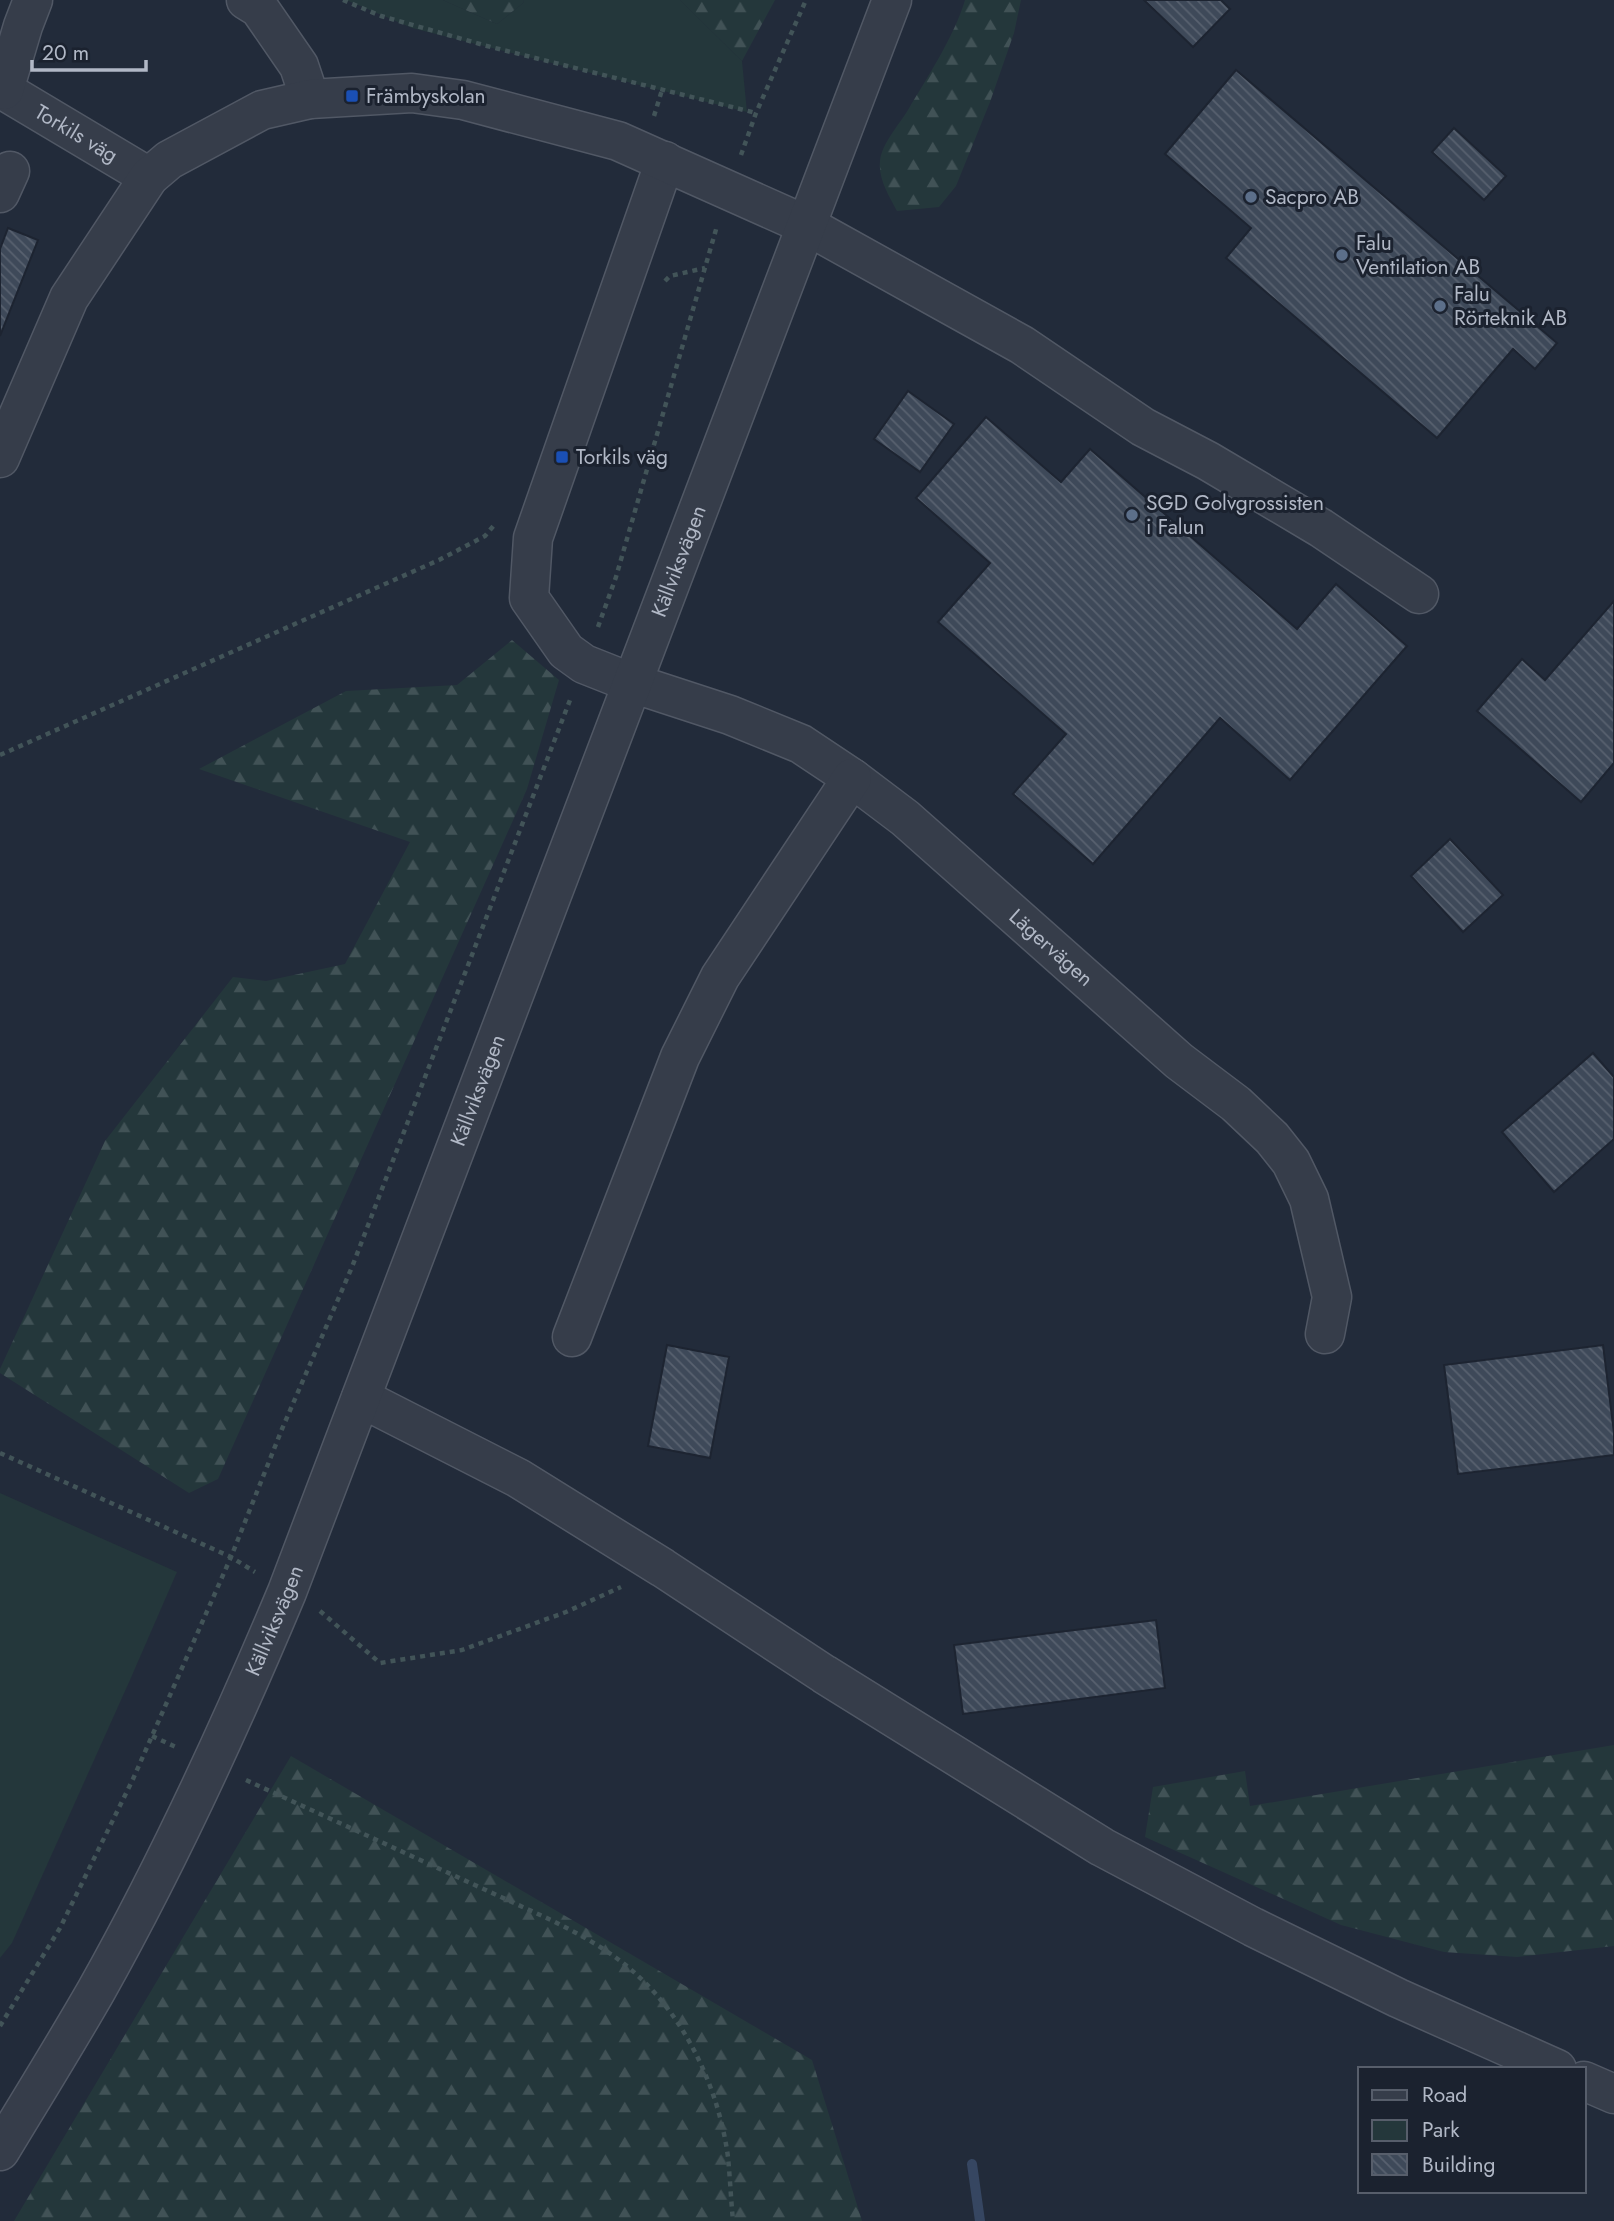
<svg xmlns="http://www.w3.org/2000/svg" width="1614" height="2221" font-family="Jost,sans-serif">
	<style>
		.green { fill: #24373b }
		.forest { fill: url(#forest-firs) }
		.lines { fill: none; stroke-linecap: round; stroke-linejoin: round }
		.stream { stroke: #364661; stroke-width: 10 }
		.building { fill: url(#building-back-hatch); stroke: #1d2431; stroke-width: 2 }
		.minor-casing { stroke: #515865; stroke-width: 41 }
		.path { stroke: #425458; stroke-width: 4.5; stroke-dasharray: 5 5; stroke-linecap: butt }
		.minor { stroke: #363d4a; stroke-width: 38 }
		.transit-dot { fill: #1a4fb4; stroke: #1b222f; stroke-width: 2.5 }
		.service-dot { fill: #5c6f8a; stroke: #1b222f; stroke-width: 2.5 }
		.labels { text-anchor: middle; stroke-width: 6; stroke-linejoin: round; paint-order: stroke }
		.poi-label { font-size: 21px; fill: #b1b8c6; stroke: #1b222f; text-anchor: start }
		.street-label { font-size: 21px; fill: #b1b8c6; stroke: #1b222f }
	</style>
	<defs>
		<pattern id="forest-firs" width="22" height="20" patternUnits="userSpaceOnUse" patternTransform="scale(1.75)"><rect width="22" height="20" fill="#24373b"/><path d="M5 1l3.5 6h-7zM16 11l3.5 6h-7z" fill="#415256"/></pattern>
		<pattern id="building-back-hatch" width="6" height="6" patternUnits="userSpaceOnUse" patternTransform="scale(1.75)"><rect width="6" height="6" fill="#3e4959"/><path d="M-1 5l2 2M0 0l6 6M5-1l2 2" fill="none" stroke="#58616f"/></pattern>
	</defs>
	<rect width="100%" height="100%" fill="#222b3a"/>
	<g class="green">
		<polygon points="346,0 443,0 497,24 523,3 524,0 680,0 742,61 747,112 412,28"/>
		<polygon points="0,1493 177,1572 130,1680 12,1943 0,1958"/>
	</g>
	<g class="forest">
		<polygon points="443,0 524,0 523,3 497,24"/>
		<polygon points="680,0 775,0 742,61"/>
		<path d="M965,0H1021L1014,33L990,102L956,186L939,207L897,211C889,196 878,179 880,161C882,143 899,125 908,110C928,76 954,37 965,0Z"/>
		<polygon points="512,640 559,680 527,789 218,1479 189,1493 0,1373 0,1369 105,1141 233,977 266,981 345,964 410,842 199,769 346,691 457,685"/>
		<polygon points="1614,1745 1614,1946 1517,1957 1444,1952 1341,1925 1145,1837 1153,1787 1245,1771 1250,1806"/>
		<polygon points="291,1756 812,2060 862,2221 14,2221"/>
	</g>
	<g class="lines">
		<polyline class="stream" points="972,2164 980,2221"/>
	</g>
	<g class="building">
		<polygon points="1144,0 1221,0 1230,9 1193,47"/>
		<polygon points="1236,70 1557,343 1535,369 1513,349 1437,438 1226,258 1251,228 1165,154"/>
		<polygon points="1454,128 1506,176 1484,200 1432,152"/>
		<polygon points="8,228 38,240 0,336 0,249"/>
		<polygon points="908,391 954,424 920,472 874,439"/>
		<polygon points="986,417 1061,482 1090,449 1297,629 1336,584 1407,646 1290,780 1220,718 1093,864 1013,794 1066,734 938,622 990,563 916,498"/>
		<polygon points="1614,601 1614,763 1581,802 1477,711 1522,659 1545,680"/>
		<polygon points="1450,839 1503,895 1463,932 1411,876"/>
		<polygon points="1593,1053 1614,1077 1614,1139 1554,1192 1502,1132"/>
		<polygon points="667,1345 729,1357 710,1458 648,1446"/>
		<polygon points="1603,1345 1614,1433 1614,1455 1458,1474 1444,1365"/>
		<polygon points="1156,1620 1165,1688 963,1714 954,1645"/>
	</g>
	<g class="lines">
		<defs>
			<g id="minor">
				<polyline points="246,0 259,8 299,66 310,99"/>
				<path id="s1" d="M0,88L149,177"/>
				<polyline points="4,90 23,26 33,0"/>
				<path id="s2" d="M665,161L533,538L529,598L566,651L584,664L632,683L730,715L801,744L852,778L905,818L1179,1061L1236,1104L1272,1138L1291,1162L1309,1199L1332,1297L1325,1334"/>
				<polyline points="0,193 10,171"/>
				<polyline points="0,458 69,298 149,177 169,160 262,110 310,99 412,93 463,100 618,141 806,225 1022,345 1143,427 1208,461 1321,528 1419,594"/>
				<polyline points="572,1337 680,1057 720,977 852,778"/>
				<polyline points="361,1398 518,1478 663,1568 824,1674 1102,1847 1253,1927 1398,1998 1557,2069"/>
				<polyline points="1584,2081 1614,2094"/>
				<path id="s3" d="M0,2151C32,2098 65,2045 96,1991C168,1863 230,1728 287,1592L892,0"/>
			</g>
		</defs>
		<use href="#minor" class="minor-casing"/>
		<g class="path">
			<polyline points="343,0 381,16 487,46 756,113"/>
			<polyline points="654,116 662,90"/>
			<polyline points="741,155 756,113 806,0"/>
			<polyline points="665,281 670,276 705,268"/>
			<polyline points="598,627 616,577 717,226"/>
			<polyline points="0,755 439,560 485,536 495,524"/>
			<polyline points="0,1453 231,1557 255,1572"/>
			<polyline points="320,1611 380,1663 462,1650 566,1612 621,1587"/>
			<polyline points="152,1736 178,1748"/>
			<path d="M246,1780L551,1920C581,1935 611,1951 636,1974C687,2020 719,2090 728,2157C730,2178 731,2200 733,2221"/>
			<polyline points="0,2026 60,1928 133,1779 231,1557 282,1429 352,1267 570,700"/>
		</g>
		<use href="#minor" class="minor"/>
	</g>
	<g class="transit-dot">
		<rect x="345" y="89" width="14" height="14" rx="3.5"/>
		<rect x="555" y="450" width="14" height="14" rx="3.5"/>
	</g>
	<g class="service-dot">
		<circle cx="1251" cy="197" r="7"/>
		<circle cx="1342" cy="255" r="7"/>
		<circle cx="1440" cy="306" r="7"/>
		<circle cx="1132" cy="515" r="7"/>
	</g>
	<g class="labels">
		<g class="poi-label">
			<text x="366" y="103">Främbyskolan</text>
			<text x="1265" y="204">Sacpro AB</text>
			<text x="1356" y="250">Falu<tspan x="1356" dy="24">Ventilation AB</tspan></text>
			<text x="1454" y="301">Falu<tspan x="1454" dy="24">Rörteknik AB</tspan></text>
			<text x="576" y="464">Torkils väg</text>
			<text x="1146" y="510">SGD Golvgrossisten<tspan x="1146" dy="24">i Falun</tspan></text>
		</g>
		<g class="street-label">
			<text dy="7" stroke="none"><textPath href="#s1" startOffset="89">Torkils väg</textPath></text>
			<text dy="7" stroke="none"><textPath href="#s3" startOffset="1732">Källviksvägen</textPath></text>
			<text dy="7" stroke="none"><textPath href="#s2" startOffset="1101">Lägervägen</textPath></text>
			<text dy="7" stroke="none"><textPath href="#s3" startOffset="1166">Källviksvägen</textPath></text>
			<text dy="7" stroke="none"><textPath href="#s3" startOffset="598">Källviksvägen</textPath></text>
		</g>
	</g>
	<rect x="1358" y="2067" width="228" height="126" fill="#1b222f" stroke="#575e6b" stroke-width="2"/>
	<rect x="1372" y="2090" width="35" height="10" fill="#363d4a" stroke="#575e6b" stroke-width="2"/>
	<text x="1422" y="2102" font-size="21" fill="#b1b8c6">Road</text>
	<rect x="1372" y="2120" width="35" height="21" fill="#24373b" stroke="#575e6b" stroke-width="2"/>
	<text x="1422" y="2137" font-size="21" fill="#b1b8c6">Park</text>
	<rect x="1372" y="2154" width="35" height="21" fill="url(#building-back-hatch)" stroke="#575e6b" stroke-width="2"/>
	<text x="1422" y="2172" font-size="21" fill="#b1b8c6">Building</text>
	<path d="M32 60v10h114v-10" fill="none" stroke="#b1b8c6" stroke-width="3.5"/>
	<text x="42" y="60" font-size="21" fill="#b1b8c6" stroke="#1b222f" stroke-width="5" paint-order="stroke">20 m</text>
</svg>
